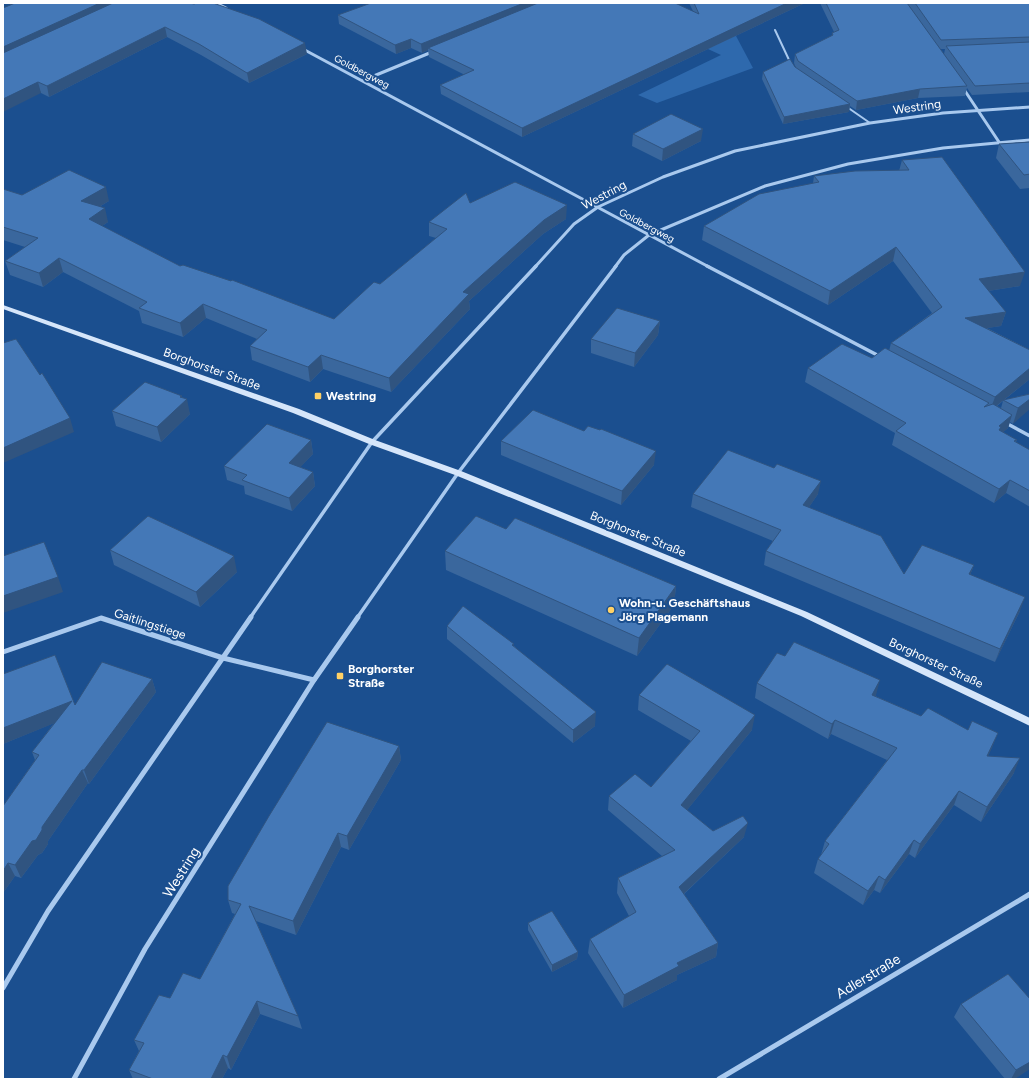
<svg xmlns="http://www.w3.org/2000/svg" width="1033" height="1082" font-family="Figtree,sans-serif">
	<style>
		.green { fill: #2e69ad }
		.lines { fill: none; stroke-linecap: round; stroke-linejoin: round }
		.service { stroke: #a9c9ee; stroke-width: 2 }
		.minor-far2 { stroke: #a9c9ee; stroke-width: 3 }
		.minor-far1 { stroke: #a9c9ee; stroke-width: 3.5 }
		.minor { stroke: #a9c9ee; stroke-width: 5 }
		.secondary { fill: #d6e6fa; fill-rule: evenodd }
		.wall { fill: #3a679d; fill-rule: evenodd }
		.shaded-wall { fill: #305480 }
		.building { fill: #4478b7; stroke: #305480 }
		.poi-dot { fill: #ffd166; stroke: #1b4f8f; stroke-width: 1.5 }
		.labels { text-anchor: middle; stroke-width: 4; stroke-linejoin: round; paint-order: stroke }
		.far-street-label { font-size: 10px; fill: #fff; stroke: #1b4f8f }
		.street-label { font-size: 12px; fill: #fff; stroke: #1b4f8f }
		.poi-label { font-size: 12px; font-weight: bold; fill: #fff; stroke: #1b4f8f; text-anchor: start }
		.near-street-label { font-size: 14px; fill: #fff; stroke: #1b4f8f }
	</style>
	<rect width="100%" height="100%" fill="#1b4f8f"/>
	<polygon class="green" points="736,36 753,68 657,103 638,95 721,55 684,38"/>
	<g class="lines">
		<g class="service">
			<polyline points="775,30 790,62"/>
			<polyline points="847,107 870,123"/>
		</g>
		<g class="minor-far2">
			<polyline points="216,3 226,8"/>
			<polyline points="301,48 709,267"/>
			<polyline points="364,80 432,52"/>
			<polyline points="963,88 999,142"/>
			<polyline points="535,267 574,224 598,207 663,177 735,151 870,123 943,113 1030,107"/>
			<polyline points="615,267 624,255 649,235 765,186 848,164 943,148 1030,140"/>
		</g>
		<g class="minor-far1">
			<polyline points="707,266 881,357"/>
			<polyline points="1006,423 1030,436"/>
			<polyline points="250,618 372,442 536,266"/>
			<polyline points="357,618 458,473 616,266"/>
		</g>
		<g class="minor">
			<polyline points="3,652 101,618 223,658 314,680"/>
			<polyline points="3,988 48,911 251,617"/>
			<polyline points="74,1079 145,949 314,680 358,617"/>
			<polyline points="719,1079 1030,894"/>
		</g>
		<polygon class="secondary" points="3,305 299,409 375,440 461,471 807,612 1030,718 1030,726 801,616 455,475 369,444 293,413 3,309"/>
	</g>
	<g class="wall">
		<polygon points="190,3 307,54 249,83 201,55 167,37 49,97 41,93 3,8"/>
		<polygon points="689,3 805,3 522,137 441,94 440,85 465,75 429,57 428,50 422,53 411,48 396,54 339,24 338,15 693,11"/>
		<path d="M820,3H1030V92L972,95L967,88L965,96L918,98L856,110L850,106L849,112L783,124L762,79L763,72L795,67L796,68L794,63L795,54L832,36V33L834,32ZM940,49H945L944,54Z"/>
		<polygon points="633,134 701,141 662,161 632,146"/>
		<polygon points="1030,142 1030,188 1020,189 996,158 999,144"/>
		<path d="M902,160L1020,286L988,291L1006,312L1001,326L987,328L1030,350V379L1004,400L1030,394L1013,424L1010,422L1008,428L1003,432L1017,440L1016,442L1030,450V507L1006,493L994,503L892,445L895,433L805,382L808,368L872,358L889,351L891,343L932,313L893,261L828,305L702,240L704,226L813,183L814,176L899,171ZM1003,401L1001,408L997,406Z"/>
		<polygon points="3,189 22,195 109,201 99,207 108,222 102,226 180,266 334,319 380,284 436,238 429,236 429,222 470,203 566,219 543,234 469,301 470,309 391,392 323,369 310,382 252,360 250,346 257,339 206,318 183,337 142,323 139,311 63,272 43,287 10,275 5,261 25,247 3,240"/>
		<polygon points="660,321 658,335 634,367 591,353 591,339"/>
		<polygon points="182,398 190,414 161,442 116,426 112,411"/>
		<polygon points="311,440 313,454 300,467 313,472 315,486 292,511 245,494 244,486 227,480 224,466"/>
		<polygon points="501,441 654,465 621,505 501,455"/>
		<polygon points="774,468 818,494 809,507 904,574 974,565 970,575 1020,611 995,662 764,565 766,551 773,541 691,507 693,494"/>
		<polygon points="506,529 676,586 674,605 637,656 446,570 445,551"/>
		<polygon points="110,550 237,572 200,607 114,565"/>
		<polygon points="447,626 514,646 595,726 573,743 447,639"/>
		<polygon points="3,674 75,705 152,679 156,692 89,784 88,783 48,841 48,844 42,853 38,855 21,878 15,876 3,893 3,806 35,760 32,752 54,723 3,744"/>
		<polygon points="757,683 876,695 875,696 921,716 968,730 998,733 988,756 1014,773 981,822 954,805 915,858 909,854 880,893 874,890 863,905 814,873 818,859 821,855 825,841 887,760 831,734 828,739 755,698"/>
		<polygon points="639,695 752,730 687,810 713,831 744,837 684,894 718,943 716,957 677,975 677,980 623,1008 588,953 590,939 629,916 617,893 618,878 662,856 608,810 609,796 651,787 691,741 638,710"/>
		<polygon points="399,746 401,760 349,850 341,847 296,935 256,921 298,1016 302,1029 260,1014 231,1070 228,1068 222,1079 133,1079 129,1070 139,1051 134,1040 170,998 200,979 235,914 232,913 228,900"/>
		<polygon points="528,923 578,952 577,959 552,972 528,930"/>
		<polygon points="1030,999 1015,1079 1005,1079 954,1017 961,1004"/>
	</g>
	<g class="shaded-wall">
		<polygon points="100,3 124,3 3,59 3,47"/>
		<polygon points="524,3 546,3 428,48 428,50 422,53 421,44"/>
		<polygon points="787,3 805,3 522,137 522,128"/>
		<polygon points="165,27 167,37 49,97 47,86"/>
		<polygon points="411,39 411,48 396,54 395,45"/>
		<polygon points="305,43 307,54 249,83 247,73"/>
		<polygon points="38,82 41,93 3,112 3,99"/>
		<polygon points="920,89 918,98 856,110 857,101"/>
		<polygon points="850,104 849,112 783,124 784,117"/>
		<polygon points="703,129 701,141 662,161 663,149"/>
		<polygon points="106,187 109,201 85,215 81,201"/>
		<polygon points="567,205 566,219 543,234 469,301 470,309 391,392 389,378 463,292 544,220"/>
		<polygon points="105,208 108,222 92,233 89,219"/>
		<polygon points="896,247 893,261 828,305 830,291"/>
		<polygon points="59,258 63,272 43,287 39,273"/>
		<polygon points="1025,272 1020,286 975,293 979,279"/>
		<polygon points="203,304 206,318 183,337 180,323"/>
		<polygon points="1006,312 1001,326 961,332 965,318"/>
		<polygon points="660,321 658,335 634,367 635,353"/>
		<polygon points="321,355 323,369 310,382 308,367"/>
		<polygon points="1030,368 1030,379 990,411 995,397"/>
		<polygon points="182,396 183,403 187,399 190,414 161,442 157,427"/>
		<polygon points="1030,399 1030,409 1013,424 1018,408"/>
		<polygon points="1012,415 1008,428 999,436 999,426"/>
		<polygon points="70,418 74,432 3,463 3,448"/>
		<polygon points="311,440 313,454 291,477 289,463"/>
		<polygon points="656,451 654,465 621,505 622,491"/>
		<polygon points="313,472 315,486 292,511 289,498"/>
		<polygon points="1010,480 1006,493 994,503 999,489"/>
		<polygon points="821,481 818,494 801,519 803,505"/>
		<polygon points="234,556 237,572 200,607 196,592"/>
		<polygon points="974,565 969,578 969,574"/>
		<polygon points="58,577 63,592 3,613 3,596"/>
		<polygon points="676,586 674,605 637,656 639,638"/>
		<polygon points="1025,597 1020,611 995,662 1000,649"/>
		<polygon points="152,679 156,692 89,784 84,770"/>
		<polygon points="880,680 876,695 868,709 872,695"/>
		<polygon points="72,701 77,714 3,744 3,728"/>
		<polygon points="596,712 595,726 573,743 573,730"/>
		<polygon points="755,715 752,730 679,820 681,805"/>
		<polygon points="835,720 831,734 828,739 832,724"/>
		<polygon points="998,733 992,748 981,771 987,756"/>
		<polygon points="399,746 401,760 349,850 347,836"/>
		<polygon points="1020,758 1014,773 981,822 987,807"/>
		<polygon points="82,770 88,783 48,841 48,844 42,853 38,855 21,878 15,865"/>
		<polygon points="959,791 954,805 915,858 920,844"/>
		<polygon points="748,823 744,837 676,901 679,887"/>
		<polygon points="338,833 341,847 296,935 293,921"/>
		<polygon points="914,840 909,854 880,893 885,880"/>
		<polygon points="8,863 15,876 3,893 3,871"/>
		<polygon points="879,876 874,890 863,905 868,891"/>
		<polygon points="718,943 716,957 677,975 677,980 623,1008 624,995 677,963"/>
		<polygon points="578,952 577,959 552,972 552,965"/>
		<polygon points="257,1001 260,1014 231,1070 227,1057"/>
		<polygon points="223,1055 228,1068 222,1079 211,1079"/>
		<polygon points="1030,1062 1030,1069 1015,1079 1011,1079 1016,1070"/>
	</g>
	<g class="building">
		<polygon points="15,3 100,3 3,47 3,8"/>
		<polygon points="113,3 190,3 194,4 197,3 213,3 259,19 305,43 247,73 199,44 165,27 47,86 38,82 3,99 3,53"/>
		<polygon points="371,3 524,3 421,44 411,39 395,45 338,15"/>
		<polygon points="538,3 675,3 699,14 694,3 787,3 522,128 440,85 474,70 428,48"/>
		<polygon points="826,3 907,3 967,86 920,89 857,101 798,61 795,54 833,35 832,33 839,30"/>
		<polygon points="915,3 1030,3 1030,37 941,40"/>
		<polygon points="1030,42 1030,83 975,86 946,46"/>
		<polygon points="790,59 795,67 850,104 784,117 763,72"/>
		<polygon points="671,114 703,129 663,149 633,134"/>
		<polygon points="1030,142 1030,174 1024,175 999,144"/>
		<polygon points="942,157 1025,272 979,279 1006,312 965,318 1030,350 1030,368 995,397 891,343 942,307 896,247 830,291 704,226 759,194 819,182 814,176 855,171 909,170 902,160"/>
		<polygon points="69,170 106,187 81,201 105,208 89,219 180,266 183,265 231,281 232,280 334,319 374,282 380,284 447,229 429,222 466,193 470,203 515,182 567,205 544,220 463,292 469,294 389,378 321,355 308,367 250,346 267,330 203,304 180,323 139,308 147,302 59,258 39,273 5,261 38,238 3,227 3,189 22,195"/>
		<polygon points="617,308 660,321 635,353 591,339"/>
		<polygon points="16,339 40,375 42,373 70,418 3,448 3,343"/>
		<polygon points="842,344 872,358 885,348 989,403 984,407 993,404 1012,415 999,426 1001,427 999,430 1017,440 1014,441 1030,450 1030,491 1010,480 999,489 896,431 906,423 808,368"/>
		<polygon points="145,382 182,396 180,397 187,399 157,427 112,411"/>
		<polygon points="1030,394 1030,399 1018,408 1003,400"/>
		<polygon points="533,410 584,431 588,426 600,430 601,429 656,451 622,491 501,441"/>
		<polygon points="267,424 311,440 289,463 313,472 289,498 242,480 247,475 224,466"/>
		<polygon points="728,450 774,468 777,464 821,481 803,505 881,536 904,574 922,545 974,565 969,574 1025,597 1000,649 766,551 781,530 693,494"/>
		<polygon points="148,516 234,556 196,592 110,550"/>
		<polygon points="476,516 506,529 515,518 676,586 639,638 445,551"/>
		<polygon points="44,542 58,577 3,596 3,556"/>
		<polygon points="463,606 514,644 512,645 596,712 573,730 447,626"/>
		<polygon points="794,642 880,680 872,695 921,716 928,708 968,730 972,721 998,733 987,756 1020,758 987,807 959,791 920,844 914,840 885,880 879,876 868,891 818,859 829,844 825,841 897,748 835,720 832,724 757,683 777,653 785,656"/>
		<polygon points="55,655 75,705 102,662 152,679 84,770 82,770 42,827 42,830 36,840 32,841 15,865 8,863 3,871 3,806 39,755 32,752 72,701 3,728 3,674"/>
		<polygon points="667,664 755,715 681,805 713,831 743,816 748,823 679,887 718,943 677,963 679,966 624,995 590,939 636,912 618,878 675,850 609,796 635,774 651,787 700,731 639,695"/>
		<polygon points="327,722 399,746 347,836 338,833 293,921 249,906 298,1016 257,1001 227,1057 223,1055 211,1079 153,1079 129,1070 144,1043 134,1040 159,995 170,998 183,973 200,979 241,904 228,900 228,886 269,816"/>
		<polygon points="552,911 578,952 552,965 528,923"/>
		<polygon points="1008,974 1030,999 1030,1062 1016,1070 961,1004"/>
	</g>
	<g class="poi-dot">
		<rect x="314" y="392" width="8" height="8" rx="2"/>
		<circle cx="611" cy="610" r="4"/>
		<rect x="336" y="672" width="8" height="8" rx="2"/>
	</g>
	<g class="labels">
		<g class="far-street-label">
			<text transform="translate(362 71) rotate(28)" y="4">Goldbergweg</text>
			<text transform="translate(647 225) rotate(28)" y="4">Goldbergweg</text>
		</g>
		<g class="street-label">
			<text transform="translate(917 107) rotate(-8)" y="4">Westring</text>
			<text transform="translate(604 195) rotate(-28)" y="4">Westring</text>
			<text transform="translate(212 369) rotate(20)" y="4">Borghorster Straße</text>
			<text transform="translate(638 534) rotate(22)" y="4">Borghorster Straße</text>
			<text transform="translate(150 624) rotate(18)" y="4">Gaitlingstiege</text>
			<text transform="translate(936 663) rotate(25)" y="4">Borghorster Straße</text>
		</g>
		<g class="poi-label">
			<text x="326" y="400">Westring</text>
			<text x="619" y="607">Wohn-u. Geschäftshaus<tspan x="619" dy="14">Jörg Plagemann</tspan></text>
			<text x="348" y="673">Borghorster<tspan x="348" dy="14">Straße</tspan></text>
		</g>
		<g class="near-street-label">
			<text transform="translate(181 872) rotate(-58)" y="5">Westring</text>
			<text transform="translate(868 976) rotate(-31)" y="5">Adlerstraße</text>
		</g>
	</g>
	<rect width="1033" height="1082" fill="none" stroke="#ffffff" stroke-width="8"/>
</svg>
